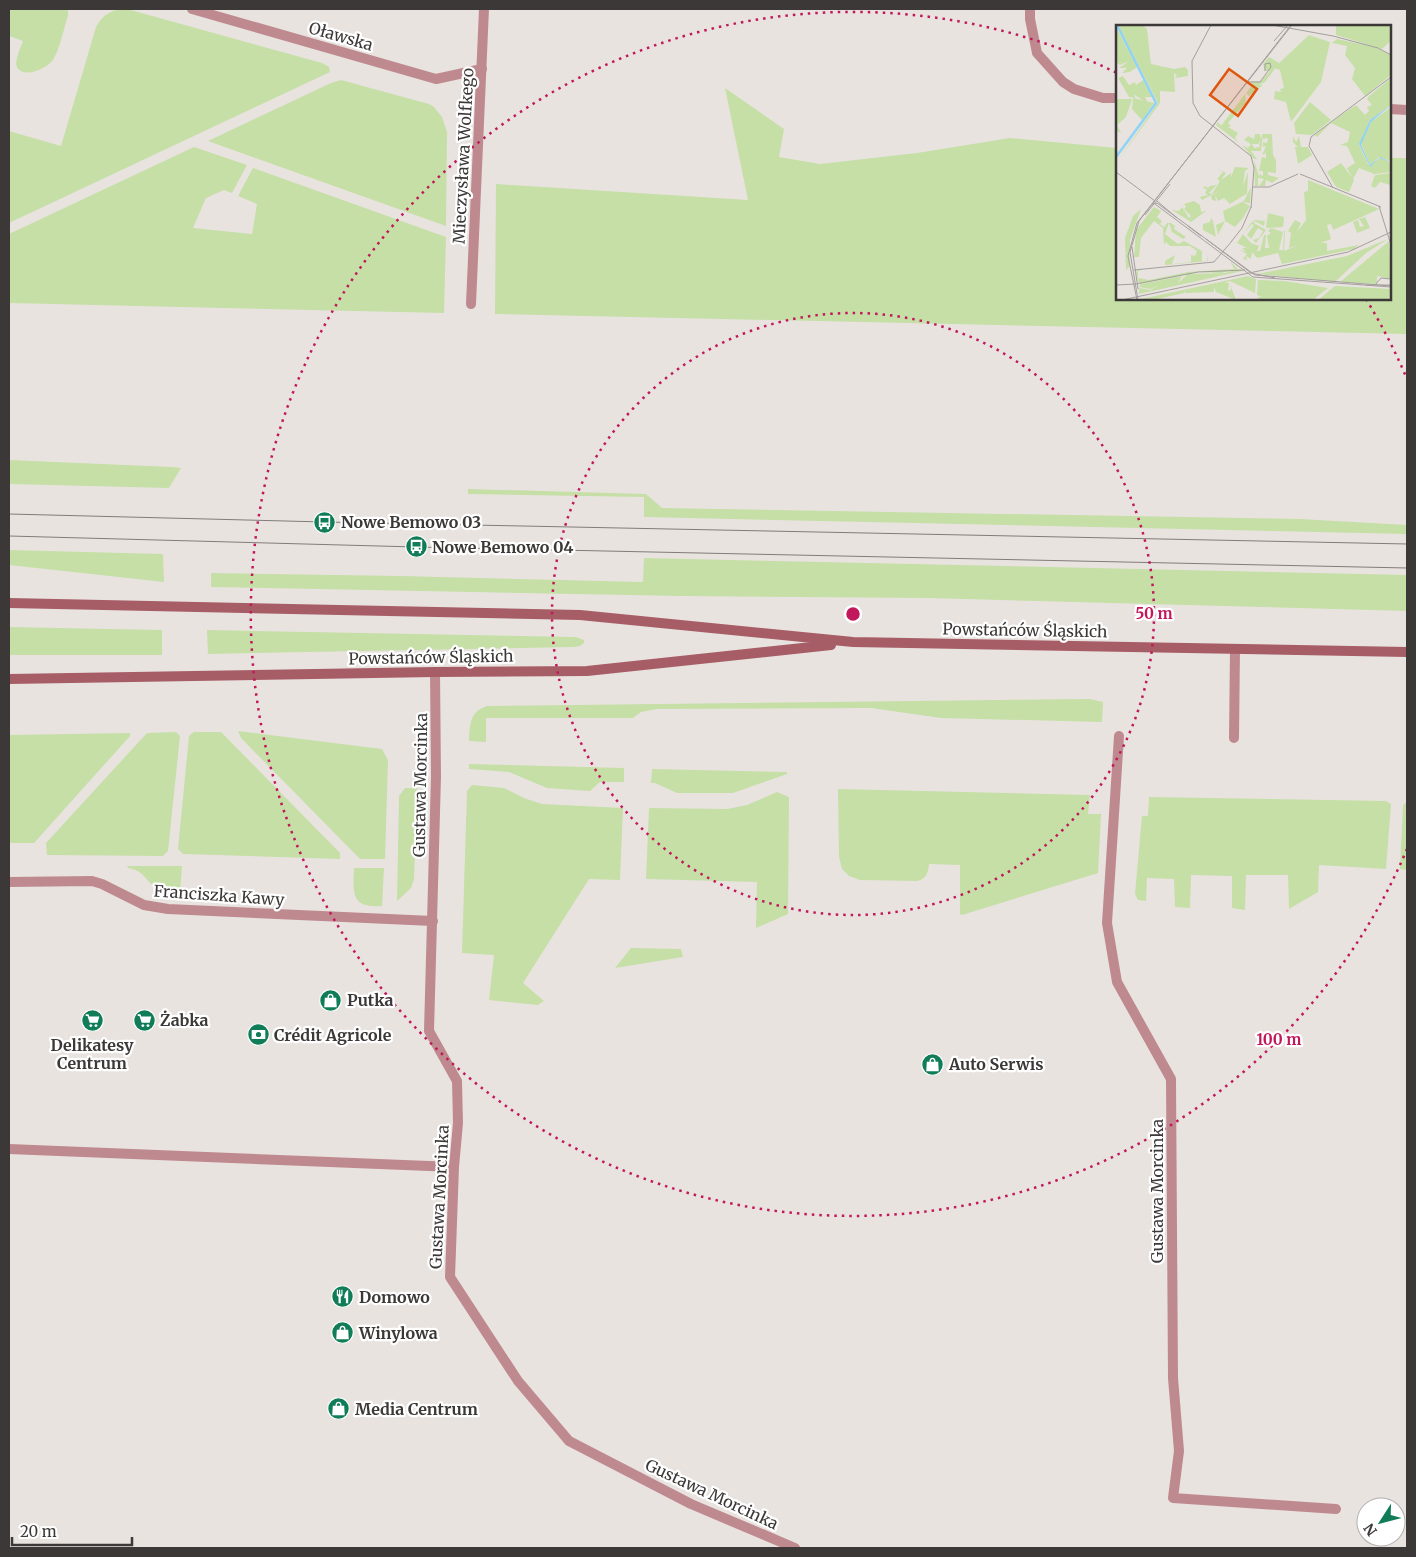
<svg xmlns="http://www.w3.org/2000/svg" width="1416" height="1557" font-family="Merriweather,serif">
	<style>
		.green { fill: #c5dfa6 }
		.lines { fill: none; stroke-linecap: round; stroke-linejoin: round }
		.minor { stroke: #bf8a8f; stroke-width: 10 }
		.secondary { stroke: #a75d66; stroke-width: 10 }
		.tram { stroke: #807c7a; stroke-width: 1 }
		.ring { fill: none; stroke: #c2185b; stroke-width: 2.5; stroke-dasharray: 2.5 5 }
		.labels { text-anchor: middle; stroke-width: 4.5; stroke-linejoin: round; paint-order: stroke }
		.street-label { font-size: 16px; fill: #3b3837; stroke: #fff }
		.poi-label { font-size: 16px; font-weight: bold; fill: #3b3837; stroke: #fff; text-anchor: start }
		.inset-river { fill: none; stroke: #8fd3f5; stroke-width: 2.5 }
		.inset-road { fill: none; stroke: #a39f9c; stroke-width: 1 }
		.view { fill: #df570e; fill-opacity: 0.15; stroke: #df570e; stroke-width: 2.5 }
		.inset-edge { fill: none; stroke: #3b3837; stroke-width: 2.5 }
		.centre { fill: #c2185b; stroke: #fff; stroke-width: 2.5 }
		.ring-label { font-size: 15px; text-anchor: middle; font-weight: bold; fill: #c2185b; stroke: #fff; stroke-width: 4.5; stroke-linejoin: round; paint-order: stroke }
	</style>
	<rect width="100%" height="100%" fill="#e9e3e0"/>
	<g class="green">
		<path d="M9,9H68V16C64,27 59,53 52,61C46,69 23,79 17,67C14,61 21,47 23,41L9,36Z"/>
		<path d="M127,9L322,63L329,67L330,72L9,223V131L61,146L96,27C103,14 112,9 127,9Z"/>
		<polygon points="341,80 429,104 434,107 442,117 447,132 446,226 208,141 331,83"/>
		<polygon points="725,88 784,129 779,157 820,164 917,153 1010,138 1117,148 1117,299 1390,299 1390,158 1407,158 1407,334 495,314 496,184 748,200"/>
		<polygon points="194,147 247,165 232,193 224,190 206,198 193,228 252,234 257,204 238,196 253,168 446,237 444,313 9,303 9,234"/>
		<polygon points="9,460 172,467 181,468 169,488 9,484"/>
		<polygon points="468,489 646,494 662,508 1300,519 1407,525 1407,534 644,517 644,497 468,494"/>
		<polygon points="9,550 163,554 164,582 9,565"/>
		<polygon points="644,558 1407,575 1407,611 928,598 681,596 211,587 211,573 400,576 643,582"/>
		<polygon points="9,627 162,630 162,655 9,655"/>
		<polygon points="207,630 576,637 584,640 584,643 580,646 574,647 208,654"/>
		<path d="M1090,699L1103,702L1102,722L941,718L871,708L657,709L641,712L633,718H486V742L469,741C470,725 469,712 487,706Z"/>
		<polygon points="238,731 382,749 388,760 385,859 360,859 241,738"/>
		<polygon points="176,732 180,736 168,851 163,856 47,855 46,843 147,733"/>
		<polygon points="194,732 221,732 340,853 340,859 183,854 178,849 189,736"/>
		<polygon points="130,733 130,736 34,843 9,843 9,735"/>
		<polygon points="469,764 624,768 624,782 600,782 590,791 547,788 509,772 469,769"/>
		<polygon points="652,769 787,772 787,774 733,793 677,793 655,783 651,783"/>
		<polygon points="472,785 504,788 524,798 542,804 623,808 620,880 589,879 523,983 544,1001 538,1005 489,1000 494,955 462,953 467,791"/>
		<polygon points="405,788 417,788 414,879 411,888 397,901 399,796"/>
		<path d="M838,789L1090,795L1088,814H1101L1098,873L962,915L960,914V865L929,864C928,872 927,879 917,881L860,880L849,876L842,869L839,857Z"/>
		<polygon points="777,792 789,797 788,914 756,928 757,882 646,879 649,808 727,809 747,805"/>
		<polygon points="1149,797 1386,801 1391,804 1386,869 1319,865 1318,892 1289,909 1288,875 1246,875 1245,910 1232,908 1232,876 1191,875 1190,908 1175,907 1174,879 1147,878 1146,901 1138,900 1135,894 1142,816 1148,816"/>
		<polygon points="1407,802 1407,870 1400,869 1403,805"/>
		<path d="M127,866H182L180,894C172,893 164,893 157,888C144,880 145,871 128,868Z"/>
		<path d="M354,868H384L382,906C351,908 353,894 354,868Z"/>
		<polygon points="631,948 681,949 683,957 615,968"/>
	</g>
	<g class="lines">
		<g class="minor">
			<polyline points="192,9 436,79 482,69"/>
			<polyline points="1030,9 1030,19 1037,53 1063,82 1074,89 1103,98 1117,98"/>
			<polyline points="1390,109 1407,110"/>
			<polyline points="471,304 484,9"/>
			<polyline points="435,672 436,776 429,1031 457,1081 458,1123 454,1167 450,1277 518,1381 569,1441 691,1504 795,1548"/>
			<polyline points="1119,736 1107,923 1117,982 1171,1079 1173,1378 1179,1451 1173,1498 1336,1509"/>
			<polyline points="1234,738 1235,649"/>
			<polyline points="9,882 92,881 102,884 144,905 168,909 433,921"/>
			<polyline points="9,1149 454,1167"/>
		</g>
		<g class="secondary">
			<polyline points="9,603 580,615 853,642 1407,652"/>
			<polyline points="9,679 435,672 587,671 831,645"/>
		</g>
		<g class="tram">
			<polyline points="9,514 325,522 1407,544"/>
			<polyline points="9,536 416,547 1407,568"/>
		</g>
	</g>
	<g class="ring">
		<circle cx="853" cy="614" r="301"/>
		<path d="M1407 849A602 602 0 1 1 1117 73M1366 299A602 602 0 0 1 1407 379"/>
	</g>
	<defs>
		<symbol id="bus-disc" viewBox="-11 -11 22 22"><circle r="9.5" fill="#117d58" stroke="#fff"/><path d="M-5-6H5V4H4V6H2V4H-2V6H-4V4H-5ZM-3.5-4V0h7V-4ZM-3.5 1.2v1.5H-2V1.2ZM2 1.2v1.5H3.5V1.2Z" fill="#fff"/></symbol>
		<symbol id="shop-disc" viewBox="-11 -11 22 22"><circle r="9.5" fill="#117d58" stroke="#fff"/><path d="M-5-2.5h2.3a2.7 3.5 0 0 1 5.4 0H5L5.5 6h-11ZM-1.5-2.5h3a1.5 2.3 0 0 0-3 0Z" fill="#fff"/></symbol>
		<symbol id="supermarket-disc" viewBox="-11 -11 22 22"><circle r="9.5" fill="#117d58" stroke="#fff"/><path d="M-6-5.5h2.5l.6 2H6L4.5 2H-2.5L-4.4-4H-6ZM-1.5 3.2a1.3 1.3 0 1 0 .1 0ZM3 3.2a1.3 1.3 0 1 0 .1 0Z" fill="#fff"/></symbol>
		<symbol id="bank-disc" viewBox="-11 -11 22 22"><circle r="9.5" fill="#117d58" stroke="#fff"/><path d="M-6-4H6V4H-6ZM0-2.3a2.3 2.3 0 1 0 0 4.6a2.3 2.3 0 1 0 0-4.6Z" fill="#fff"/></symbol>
		<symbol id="restaurant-disc" viewBox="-11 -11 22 22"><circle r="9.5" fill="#117d58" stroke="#fff"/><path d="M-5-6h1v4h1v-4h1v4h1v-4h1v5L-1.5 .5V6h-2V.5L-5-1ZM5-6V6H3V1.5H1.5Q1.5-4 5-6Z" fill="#fff"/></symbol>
	</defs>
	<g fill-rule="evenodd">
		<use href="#bus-disc" x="312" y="510" width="25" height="25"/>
		<use href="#bus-disc" x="404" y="534" width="25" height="25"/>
		<use href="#shop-disc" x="318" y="988" width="25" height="25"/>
		<use href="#supermarket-disc" x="132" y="1008" width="25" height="25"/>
		<use href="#supermarket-disc" x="80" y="1008" width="25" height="25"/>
		<use href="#bank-disc" x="246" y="1022" width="25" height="25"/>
		<use href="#shop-disc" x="920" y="1052" width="25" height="25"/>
		<use href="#restaurant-disc" x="330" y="1284" width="25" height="25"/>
		<use href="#shop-disc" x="330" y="1320" width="25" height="25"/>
		<use href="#shop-disc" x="326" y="1396" width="25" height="25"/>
	</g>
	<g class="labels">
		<g class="street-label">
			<text transform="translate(341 36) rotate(16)" y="6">Oławska</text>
			<text transform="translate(463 156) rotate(-87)" y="6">Mieczysława Wolfkego</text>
			<text transform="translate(1025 630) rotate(1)" y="6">Powstańców Śląskich</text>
			<text transform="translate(431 657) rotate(-1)" y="6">Powstańców Śląskich</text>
			<text transform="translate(420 785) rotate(-89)" y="6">Gustawa Morcinka</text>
			<text transform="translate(219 895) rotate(4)" y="6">Franciszka Kawy</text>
			<text transform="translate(1157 1191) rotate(-90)" y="6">Gustawa Morcinka</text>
			<text transform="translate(439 1197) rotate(-87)" y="6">Gustawa Morcinka</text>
			<text transform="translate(712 1494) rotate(25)" y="6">Gustawa Morcinka</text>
		</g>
		<g class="poi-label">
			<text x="341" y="528">Nowe Bemowo 03</text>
			<text x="432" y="553">Nowe Bemowo 04</text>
			<text x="347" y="1006">Putka</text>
			<text x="160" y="1026">Żabka</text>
			<text x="274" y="1041">Crédit Agricole</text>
			<text x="92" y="1051" text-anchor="middle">Delikatesy<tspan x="92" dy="18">Centrum</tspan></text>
			<text x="949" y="1070">Auto Serwis</text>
			<text x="359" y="1303">Domowo</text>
			<text x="359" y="1339">Winylowa</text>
			<text x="355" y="1415">Media Centrum</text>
		</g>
	</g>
	<g transform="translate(1116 25)">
		<rect width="275" height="275" fill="#e9e3e0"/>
		<path d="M2,0H27L31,4L35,39L58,44L69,42L72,45V51L59,53L61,50L58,48L59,67L44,66V78L0,138L42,78ZM220,0H275V16L266,24L220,10ZM0,2L21,42L14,47L6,48L11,43H3L13,36L4,40L0,37ZM193,10L214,17L205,57L175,97L170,77L158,74L159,66L165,67L164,64L168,63L164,45L158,43ZM221,14L259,22L275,30V50L249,71L236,54L239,43L229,30L231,21L216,18ZM153,32L163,38L149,57L143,60H147L133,71L130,68L137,59L135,56L144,57L154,46H149L147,39ZM7,51L13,60L19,57L20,60L27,55L36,72H29L31,76H28L17,69L20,73L13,72L2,53ZM275,53V80L254,95L243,120L253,141L264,133L275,137V147L258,149L243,143L237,154L231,143L239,138L231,121L224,120L232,117L234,107L215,98L201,112L199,110L221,93L240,80L249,90L253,86L251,82L256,80L251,74L253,71ZM129,69L130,77L112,98L115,101L112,102L122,108L119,113L123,118L100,100L102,97L105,101ZM17,73L38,78L26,95L16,84ZM0,74H16L10,92L1,100L5,108L0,106ZM194,77L215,95L196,110L180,109L178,98ZM275,82V136L263,132L254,140L245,119L255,97ZM139,109H144L145,115L142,119H136L138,123L144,122L143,120L145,115L146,109L147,110L145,126H135L141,134H138L126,120L132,123L135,119L128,115L132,111L138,114ZM147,109H156L157,130L160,135V148L152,147V150L163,153L156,158L150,155L149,161H143L148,154L142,153V161H139L138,135L143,152V149L147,151V146H143L146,132L150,133V128L146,130L150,121L147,122V117L151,118L152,113L147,114ZM177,111L180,117L183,111L185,122H192L196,130L182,139L179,122H182L177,117ZM225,138L238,155L233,167L220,162L211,147ZM119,142L133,143L129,146L127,161L132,147L131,171L130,169L114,179L108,173L102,176L99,170L100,176L96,175L95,171L107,164L86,175L84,172L92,170L89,168L91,164L87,163L89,161L92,163L94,161L101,160L93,168L96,169L104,156L101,154L107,147L101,143L110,148L105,155L115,148V152ZM275,148L274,160L264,157L259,163L255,161L259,150ZM192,155L263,184L217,205L215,199L211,200L215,214L205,218H211V226L243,220L238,224L166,239L162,228L141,233L136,227L135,234L130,231L131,235L127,234L131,229L122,224L130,227L126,223H131L121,218L127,209L135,218L143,221L141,226H144L148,210H150L149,223H153L151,211L155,208L152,206L155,203L167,207L163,225H167L168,206L169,205L168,226L182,220L173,223L175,208L172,206L179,195L185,198L181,207L190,195L188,167L192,166ZM135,162L134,178L127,177L134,181L127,193L119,202L109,196L102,210L100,200L109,196L107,186L128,176ZM78,176L84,180L85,187L90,186L75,197L56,185L63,186L66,182L73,193L75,191L68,184L70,182L68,179ZM38,182L45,186L41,192L46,196L44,199L48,202L51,198H55L59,201L58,204L70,212L67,214L56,207L53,198L49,209L62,219L68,216L86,226V236H91V230L92,236L49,240V236L59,230L56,239L75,237V230L79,231L81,226L74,221H54L50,217L48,220L47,203L38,196L25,213L23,232H18L20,205ZM25,184L14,215L13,242L10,245L9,213L17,191ZM152,188L168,192L167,202L150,203ZM249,192L254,203L241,208L237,197L242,195L244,202L248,201L243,194ZM95,193L97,196L100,212L87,205V199L94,197ZM139,195L149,196L148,201L139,196L138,198L150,205L140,218L137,215L143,213L147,206L142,203L135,214L131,210L138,200L136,199L128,208L135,198ZM272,214L250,228L219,257L141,249L231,231ZM273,216L275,254L261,251V259L224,257ZM114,236L122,244L105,248L83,247L23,259L20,248L21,245L27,244L22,246V253L33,255L72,247L118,244ZM123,244L126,246L23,269V263L35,265L42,260L35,264L23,262L25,259L66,251L62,258L72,249L109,248ZM132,251L140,254L139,268L114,256L109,258H113L112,266L115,265L114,259L120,275L100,267L98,262V267L69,268L68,265V268L37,275L25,274ZM142,255L168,256L212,263L197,275H142V272H146L141,270ZM219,261L275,264V271L272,275H202Z" fill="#c5dfa6"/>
		<path d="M275,80L255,97L245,120L254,140L264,132L275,137L263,133L254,142L243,119L254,95Z" fill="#8fd3f5"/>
		<path class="inset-river" d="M0,132L40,78L1,0"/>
		<path class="inset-road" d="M95,0L76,36L77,78L84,91L135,131L138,143L135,183M156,0L217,11L262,23L275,30M158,16L172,0M132,57H144L155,42L154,38L149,39V46M195,112L275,52M195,112L193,121L217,163M0,147L39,176M184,149L265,182M137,162H153L182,149M41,176L61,193M36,179L41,178L139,250L275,261M39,179L137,252L275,262M263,181L275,220M29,190L54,159M72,201L85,211M126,203L135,182M90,214L135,248L159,253M115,217L126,203M16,222L22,264M18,245L98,237L116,216M0,260L20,259L82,247L129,245M250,260H275M259,260L265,253L275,254M6,275L232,227L275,207M21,275L12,231L21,198L176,0M22,275L14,227L23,196L175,0"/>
		<path class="view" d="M113,44L141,64L122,91L94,70Z"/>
		<rect width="275" height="275" class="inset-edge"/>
	</g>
	<circle cx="853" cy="614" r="8" class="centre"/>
	<g class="ring-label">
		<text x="1154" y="619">50 m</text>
		<text x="1279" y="1045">100 m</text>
	</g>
	<rect width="1416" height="1557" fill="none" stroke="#3b3837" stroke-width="20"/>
	<g transform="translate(1381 1522) rotate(234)"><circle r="24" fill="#ffffff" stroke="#b1afaf"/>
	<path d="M0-4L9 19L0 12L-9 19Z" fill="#117d58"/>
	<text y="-8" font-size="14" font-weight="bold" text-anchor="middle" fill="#3b3837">N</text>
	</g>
	<path d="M12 1537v8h120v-8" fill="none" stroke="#3b3837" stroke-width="2.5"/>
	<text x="20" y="1537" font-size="15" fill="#3b3837" stroke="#ffffff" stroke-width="4" paint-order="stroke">20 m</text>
</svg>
